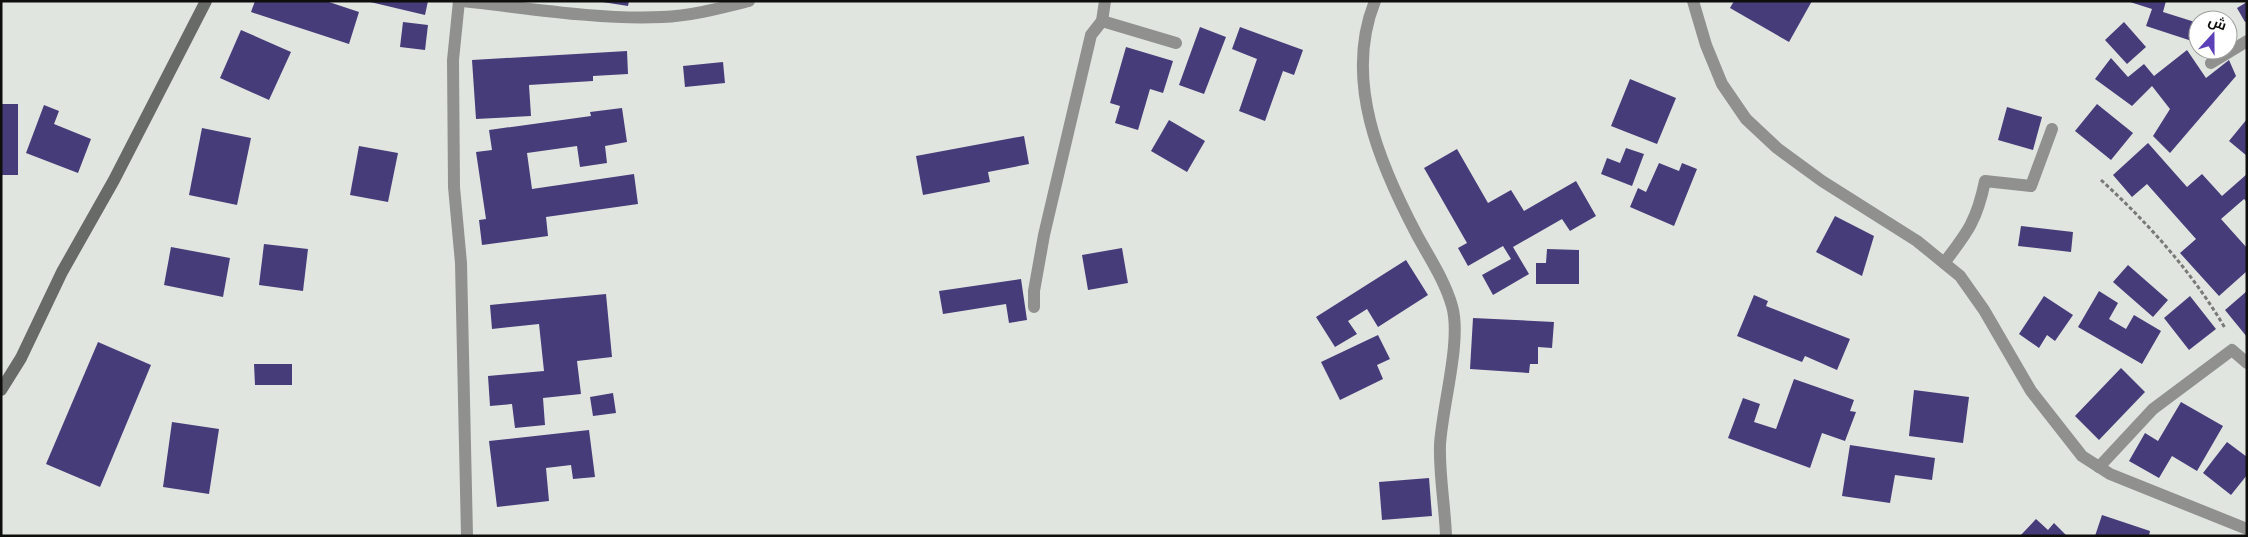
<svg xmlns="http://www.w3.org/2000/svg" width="2248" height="537" font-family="Figtree,Cairo,sans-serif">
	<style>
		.building { fill: #463c7a }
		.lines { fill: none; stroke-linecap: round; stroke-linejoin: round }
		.path { stroke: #777a76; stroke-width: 3; stroke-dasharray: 4 2.5; stroke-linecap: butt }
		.minor { stroke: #90918f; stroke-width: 12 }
		.secondary { stroke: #686a67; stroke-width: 12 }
	</style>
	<rect width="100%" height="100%" fill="#e1e5e0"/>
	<g class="building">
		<polygon points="255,1 326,1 359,12 349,44 251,12"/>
		<polygon points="366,1 428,1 425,15"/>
		<polygon points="596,1 629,1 628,6"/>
		<polygon points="1734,1 1812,1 1789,42 1730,8"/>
		<polygon points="2166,1 2163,12 2198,23 2198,43 2146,26 2152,9 2130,2"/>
		<polygon points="2247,2 2247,21 2245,22 2237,8"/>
		<polygon points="403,22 428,25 425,50 400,47"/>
		<polygon points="2124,22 2146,47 2127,64 2105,40"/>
		<polygon points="1200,27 1226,37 1204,94 1179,85"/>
		<polygon points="1240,27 1303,50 1294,75 1283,71 1265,121 1239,111 1257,59 1232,49"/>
		<polygon points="241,30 291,52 269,100 220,78"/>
		<polygon points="1126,47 1173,61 1163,93 1150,89 1138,130 1115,123 1120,106 1110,103"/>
		<polygon points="2187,50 2206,78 2229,60 2236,76 2170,153 2153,136 2170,109 2152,86 2132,106 2095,79 2111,58 2128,77 2144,64 2154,76"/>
		<polygon points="627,51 628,74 593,76 593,81 529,85 531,116 476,119 472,60"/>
		<polygon points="723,62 725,83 685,87 683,66"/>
		<polygon points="1630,79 1676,98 1657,144 1611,126"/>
		<rect x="1" y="104" width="17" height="71"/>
		<polygon points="2097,104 2133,133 2111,160 2075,131"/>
		<polygon points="44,105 59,111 54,124 91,139 78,173 26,153"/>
		<polygon points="2007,107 2042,117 2033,150 1998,140"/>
		<polygon points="622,108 627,142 605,146 607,163 580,167 577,146 527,153 532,189 634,174 638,204 546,217 548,236 482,245 479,220 486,219 476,152 492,150 489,130 591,116 590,112"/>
		<polygon points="2247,119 2247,156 2229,141"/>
		<polygon points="1169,120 1205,141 1187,172 1151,151"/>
		<polygon points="202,128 251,138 237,205 189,195"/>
		<polygon points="1024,136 1029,164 988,172 990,182 923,195 916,156"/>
		<polygon points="2148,143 2187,187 2202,174 2222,196 2247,174 2247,202 2244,199 2221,219 2247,248 2247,271 2219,296 2180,253 2196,239 2147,184 2132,197 2113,175"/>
		<polygon points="359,146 398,153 388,202 350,195"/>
		<polygon points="1626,148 1644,154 1632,186 1601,174 1607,158 1620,163"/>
		<polygon points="1457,149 1488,203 1511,190 1524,211 1576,181 1596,216 1570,231 1562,219 1513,247 1529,274 1493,295 1482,275 1511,259 1503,246 1468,266 1458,248 1467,243 1424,168"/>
		<polygon points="1659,163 1679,171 1682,163 1697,169 1674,226 1630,207 1638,188 1646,192"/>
		<polygon points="1835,216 1874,236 1862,276 1816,252"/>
		<polygon points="2021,226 2073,232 2071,252 2018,246"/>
		<polygon points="264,244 308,249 303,291 259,285"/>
		<polygon points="171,247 230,258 223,297 164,285"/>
		<polygon points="1122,248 1128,283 1088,290 1082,255"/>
		<polygon points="1547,249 1579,250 1579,284 1536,284 1536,263 1546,263"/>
		<polygon points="1406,260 1428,295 1378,327 1367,309 1348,321 1357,334 1335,347 1316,317"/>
		<polygon points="2128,265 2168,300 2153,317 2113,282"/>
		<polygon points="1021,279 1027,320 1009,323 1006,304 943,314 939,291"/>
		<polygon points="2099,291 2118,303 2109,319 2126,329 2134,315 2161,331 2142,364 2078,327"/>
		<polygon points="2247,291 2247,337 2225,310"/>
		<polygon points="606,294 612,357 577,361 581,394 543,398 545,425 515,428 512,404 490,406 488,376 544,371 539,324 492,329 490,305"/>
		<polygon points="1754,295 1768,301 1766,306 1850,339 1837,370 1805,356 1802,362 1737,336"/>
		<polygon points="2044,296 2073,315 2055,341 2047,335 2039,348 2019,334"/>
		<polygon points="2190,296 2216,329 2189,350 2164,318"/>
		<polygon points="1473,318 1554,322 1552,348 1538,347 1538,364 1530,364 1529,373 1470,369"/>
		<polygon points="1378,335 1390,359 1377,365 1383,379 1340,400 1321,362"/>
		<polygon points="98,342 151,365 100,487 46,464"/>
		<polygon points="254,364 292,364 292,385 255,385"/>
		<polygon points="2121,368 2145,392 2099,440 2075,416"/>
		<polygon points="1794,379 1854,400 1850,411 1856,412 1845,441 1822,433 1810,468 1728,438 1743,398 1760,404 1754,422 1776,429"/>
		<polygon points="1914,390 1969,397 1963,443 1909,436"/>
		<polygon points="613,393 616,413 593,416 590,397"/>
		<polygon points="2181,402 2223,426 2197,471 2172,456 2159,478 2129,461 2145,433 2158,441"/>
		<polygon points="172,422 219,429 209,494 163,487"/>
		<polygon points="589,430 595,477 573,479 571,465 546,468 549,501 497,507 489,441"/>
		<polygon points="2227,442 2247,457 2247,475 2231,495 2203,473"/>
		<polygon points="1850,445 1935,458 1932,480 1895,475 1890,503 1842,496"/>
		<polygon points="1429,478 1432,516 1382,520 1379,482"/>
		<polygon points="2102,515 2150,531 2149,536 2095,536"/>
		<polygon points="2036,519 2048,530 2054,523 2067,536 2020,536"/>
	</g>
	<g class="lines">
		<path class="path" d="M2101,180C2149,224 2192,272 2225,328"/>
		<g class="minor">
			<polyline points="459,1 453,60 454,187 461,263 467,536"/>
			<path d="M463,1C527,8 599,20 662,17C691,16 721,8 749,1"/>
			<polyline points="1105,1 1102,21 1176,43"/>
			<path d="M1375,1C1343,80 1380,165 1417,235C1429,257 1445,281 1452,306C1462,340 1442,407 1440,445C1439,475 1445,506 1446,536"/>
			<polyline points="1693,1 1706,45 1722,84 1746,119 1777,148 1822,181 1917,241 1960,276 1984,310 2031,391 2082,456 2110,474 2247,529"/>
			<polyline points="2211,63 2247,41"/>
			<path d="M1944,263C1968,232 1977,220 1985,181L2031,186L2052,129"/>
			<polyline points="1034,307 1034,291 1044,235 1091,35 1102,21"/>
			<polyline points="2099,467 2153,409 2232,350 2247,363"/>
		</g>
		<polyline class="secondary" points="1,390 21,358 62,272 114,180 206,1"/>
	</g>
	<rect width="2248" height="537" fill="none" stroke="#0e0f0d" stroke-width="5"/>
	<g transform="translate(2213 35) rotate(21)"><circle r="24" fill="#ffffff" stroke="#9f9f9e"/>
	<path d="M0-4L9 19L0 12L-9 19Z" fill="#5b40b8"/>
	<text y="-8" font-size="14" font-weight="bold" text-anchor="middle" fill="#0e0f0d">ش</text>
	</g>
</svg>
